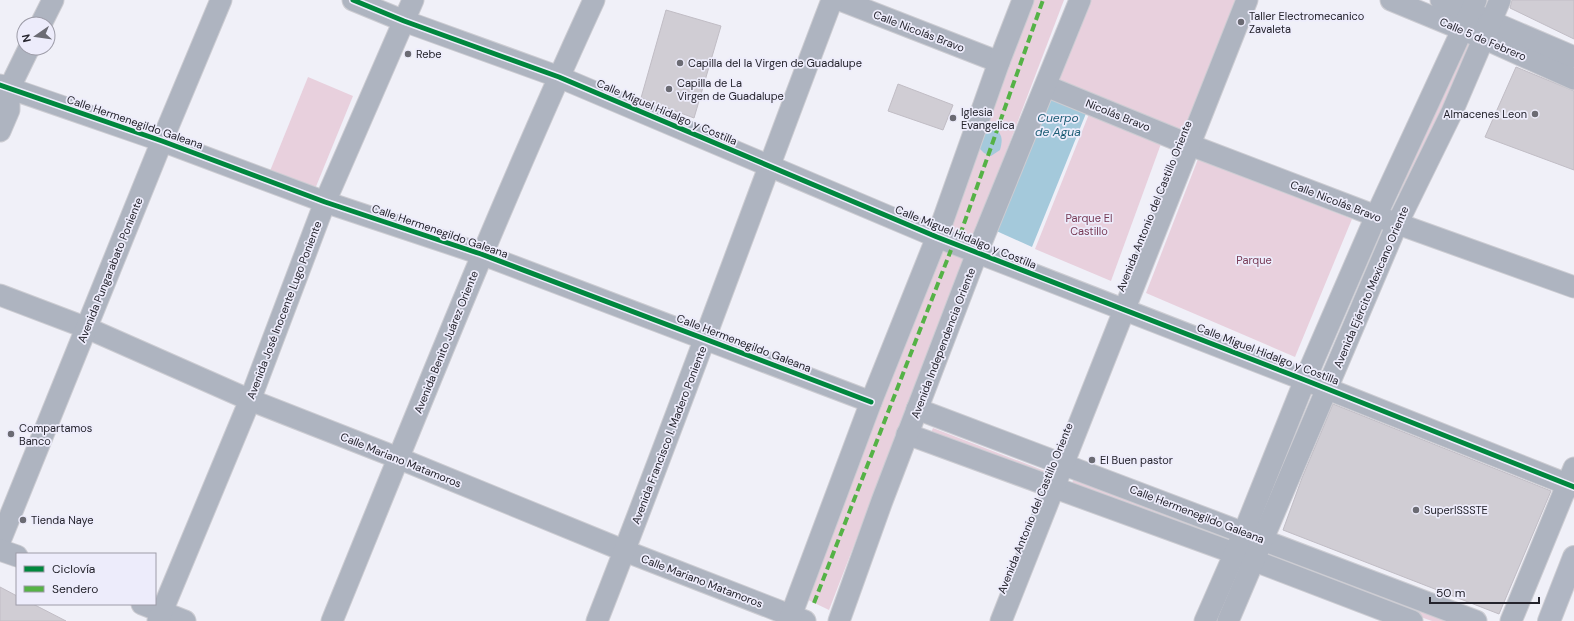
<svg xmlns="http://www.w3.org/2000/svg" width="1574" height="621" font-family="'DM Sans',sans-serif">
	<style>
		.green { fill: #e8d0dd }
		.water { fill: #a4c9db }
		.building { fill: #d0cdd4; stroke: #c1bdc5 }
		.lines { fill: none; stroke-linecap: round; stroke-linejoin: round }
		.minor-casing { stroke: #ccccd2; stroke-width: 23 }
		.major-casing { stroke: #ccccd2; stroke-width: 24 }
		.minor { stroke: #aeb4c0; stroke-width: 21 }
		.major { stroke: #b0b6c3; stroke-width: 22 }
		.quiet { stroke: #55b246; stroke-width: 4; stroke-dasharray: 8 4; stroke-linecap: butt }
		.cycleway-casing { stroke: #edecfb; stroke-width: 8 }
		.cycleway { stroke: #00873e; stroke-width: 5 }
		.poi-dot { fill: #6b6b73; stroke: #edecfb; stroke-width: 1.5 }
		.labels { text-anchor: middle; stroke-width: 3.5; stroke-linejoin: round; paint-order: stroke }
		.poi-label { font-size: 11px; fill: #24232c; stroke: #edecfb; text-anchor: start }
		.street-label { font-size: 11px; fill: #24232c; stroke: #edecfb }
		.park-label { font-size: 11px; fill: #773954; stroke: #edecfb }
		.water-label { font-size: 12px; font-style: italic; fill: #1c5d75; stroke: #edecfb }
	</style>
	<rect width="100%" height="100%" fill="#f0f0f8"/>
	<g class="green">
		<polygon points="1028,0 1064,0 973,239 945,228"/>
		<polygon points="1087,0 1239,0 1186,138 1056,83"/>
		<polygon points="1468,41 1474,47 1400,195 1398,192"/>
		<polygon points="308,77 353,96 315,189 270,171"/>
		<polygon points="1089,114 1162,141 1111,281 1035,249"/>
		<polygon points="1198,159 1352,219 1295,357 1146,293"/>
		<polygon points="939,246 966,256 829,610 802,597"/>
		<polygon points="933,428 1045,471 1042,480 930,435"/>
		<polygon points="1073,480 1233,535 1228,545 1070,491"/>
		<polygon points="1346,580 1459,621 1432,621 1343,590"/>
	</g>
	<g class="water">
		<polygon points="1047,93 1087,111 1032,247 992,229"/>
		<path d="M990,127C1003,132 1003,139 1000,150L991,156L984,153L979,148L984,130Z"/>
	</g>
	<g class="building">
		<polygon points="1512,0 1574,0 1574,39 1510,8"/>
		<polygon points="666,10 721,26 694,118 641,98"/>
		<polygon points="1516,67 1574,91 1574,170 1485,137"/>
		<polygon points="898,84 953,105 943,130 888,111"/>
		<polygon points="1333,404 1551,491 1499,614 1283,530 1302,478"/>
		<polygon points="0,587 17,596 17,604 33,604 66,621 0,621"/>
	</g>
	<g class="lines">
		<defs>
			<g id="minor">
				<polyline points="353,0 404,21 559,77 937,237 1305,380 1574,487"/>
				<polyline points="840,0 999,62"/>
				<polyline points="1391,0 1483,38 1574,79"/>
				<polyline points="1441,0 1574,57"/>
				<polyline points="41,24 53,0"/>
				<polyline points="0,85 162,141 325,202 481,254 871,402"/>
				<polyline points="1046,86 1190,145 1376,216 1574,287"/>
				<polyline points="0,96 9,89 29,48"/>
				<polyline points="0,131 9,110 9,89"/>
				<polyline points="0,295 87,328 250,400 398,458 625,551 805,621"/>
				<polyline points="917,409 1476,621"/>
				<polyline points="907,434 1234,553 1412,621"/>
				<polyline points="0,541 162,141 221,0"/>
				<polyline points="0,550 17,556"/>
				<polyline points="142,604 185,621"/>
				<polyline points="158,621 250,400 325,202 413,0"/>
				<path d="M332,621C417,413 500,204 594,0"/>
				<path d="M597,621C678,415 753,207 832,0"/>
				<polyline points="789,621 871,402 937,237 999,62 1023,0"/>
				<polyline points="839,621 882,501 977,253 1080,0"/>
				<polyline points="1001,621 1247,0"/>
				<polyline points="1205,621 1244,532 1305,380 1376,216 1476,0"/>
				<polyline points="1228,621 1397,224 1452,112 1500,0"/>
				<polyline points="1511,621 1574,468"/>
			</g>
			<polyline id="major" points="1549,621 1574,557"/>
		</defs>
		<use href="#minor" class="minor-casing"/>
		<use href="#major" class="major-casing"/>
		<use href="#minor" class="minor"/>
		<use href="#major" class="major"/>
		<g class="quiet">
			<polyline points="960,235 1043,0"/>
			<polyline points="814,603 951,250"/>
		</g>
		<defs>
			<g id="cycleway">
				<polyline points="353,0 404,21 559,77 937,237 1305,380 1574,487"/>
				<polyline points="0,85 162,141 325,202 481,254 871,402"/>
			</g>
		</defs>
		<use href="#cycleway" class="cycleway-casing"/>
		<use href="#cycleway" class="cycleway"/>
	</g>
	<g class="poi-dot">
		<circle cx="1241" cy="22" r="4"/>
		<circle cx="408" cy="54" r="4"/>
		<circle cx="680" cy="63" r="4"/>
		<circle cx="669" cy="89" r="4"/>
		<circle cx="1535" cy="114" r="4"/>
		<circle cx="953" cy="118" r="4"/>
		<circle cx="11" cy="434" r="4"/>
		<circle cx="1092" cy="460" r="4"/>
		<circle cx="1416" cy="510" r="4"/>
		<circle cx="23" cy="520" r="4"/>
	</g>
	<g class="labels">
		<g class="poi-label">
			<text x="1249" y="20">Taller Electromecanico<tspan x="1249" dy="13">Zavaleta</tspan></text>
			<text x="416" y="58">Rebe</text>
			<text x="688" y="67">Capilla del la Virgen de Guadalupe</text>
			<text x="677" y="87">Capilla de La<tspan x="677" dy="13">Virgen de Guadalupe</tspan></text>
			<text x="961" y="116">Iglesia<tspan x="961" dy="13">Evangelica</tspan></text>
			<text x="1527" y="118" text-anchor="end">Almacenes Leon</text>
			<text x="19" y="432">Compartamos<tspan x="19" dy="13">Banco</tspan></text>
			<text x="1100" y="464">El Buen pastor</text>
			<text x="1424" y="514">SuperISSSTE</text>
			<text x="31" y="524">Tienda Naye</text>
		</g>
		<g class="street-label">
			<text transform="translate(919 31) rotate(21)" y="4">Calle Nicolás Bravo</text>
			<text transform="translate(1483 39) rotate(23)" y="4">Calle 5 de Febrero</text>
			<text transform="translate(667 112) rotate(23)" y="4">Calle Miguel Hidalgo y Costilla</text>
			<text transform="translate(1118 115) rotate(22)" y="4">Nicolás Bravo</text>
			<text transform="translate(135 122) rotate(19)" y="4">Calle Hermenegildo Galeana</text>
			<text transform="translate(1336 201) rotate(21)" y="4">Calle Nicolás Bravo</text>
			<text transform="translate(1154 206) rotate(-68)" y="4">Avenida Antonio del Castillo Oriente</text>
			<text transform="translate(440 231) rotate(19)" y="4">Calle Hermenegildo Galeana</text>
			<text transform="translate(966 237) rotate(22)" y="4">Calle Miguel Hidalgo y Costilla</text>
			<text transform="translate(110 270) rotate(-68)" y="4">Avenida Pungarabato Poniente</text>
			<text transform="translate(1371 287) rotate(-67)" y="4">Avenida Ejército Mexicano Oriente</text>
			<text transform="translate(284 310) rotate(-69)" y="4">Avenida José Inocente Lugo Poniente</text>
			<text transform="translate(446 342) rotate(-68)" y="4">Avenida Benito Juárez Oriente</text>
			<text transform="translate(744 343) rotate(21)" y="4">Calle Hermenegildo Galeana</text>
			<text transform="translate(943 343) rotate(-69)" y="4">Avenida Independencia Oriente</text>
			<text transform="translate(1268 354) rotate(21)" y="4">Calle Miguel Hidalgo y Costilla</text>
			<text transform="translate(669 435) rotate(-69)" y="4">Avenida Francisco I. Madero Poniente</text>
			<text transform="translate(401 460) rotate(22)" y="4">Calle Mariano Matamoros</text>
			<text transform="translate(1035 508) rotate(-68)" y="4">Avenida Antonio del Castillo Oriente</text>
			<text transform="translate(1197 514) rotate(21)" y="4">Calle Hermenegildo Galeana</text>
			<text transform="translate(702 581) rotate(21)" y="4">Calle Mariano Matamoros</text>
		</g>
		<g class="park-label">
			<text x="1089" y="222">Parque El<tspan x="1089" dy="13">Castillo</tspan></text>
			<text x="1254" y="264">Parque</text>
		</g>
		<g class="water-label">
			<text x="1058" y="122">Cuerpo<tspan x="1058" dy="14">de Agua</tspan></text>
		</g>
	</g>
	<rect x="16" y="553" width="140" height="52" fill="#edecfb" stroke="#9d9ca8"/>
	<rect x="24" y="566" width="20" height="6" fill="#00873e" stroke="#9d9ca8"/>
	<text x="52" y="573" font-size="12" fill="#24232c">Ciclovía</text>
	<rect x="24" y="586" width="20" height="6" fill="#55b246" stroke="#9d9ca8"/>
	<text x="52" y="593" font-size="12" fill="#24232c">Sendero</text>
	<g transform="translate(36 36) rotate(257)"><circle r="19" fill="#edecfb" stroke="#9d9ca8"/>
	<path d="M0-3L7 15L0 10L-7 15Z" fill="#6b6b73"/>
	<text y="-6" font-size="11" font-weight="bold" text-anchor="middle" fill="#24232c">N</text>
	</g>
	<path d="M1430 597v6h109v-6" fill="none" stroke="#24232c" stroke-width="2"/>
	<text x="1436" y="597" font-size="12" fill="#24232c" stroke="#edecfb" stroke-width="3" paint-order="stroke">50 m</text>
</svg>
